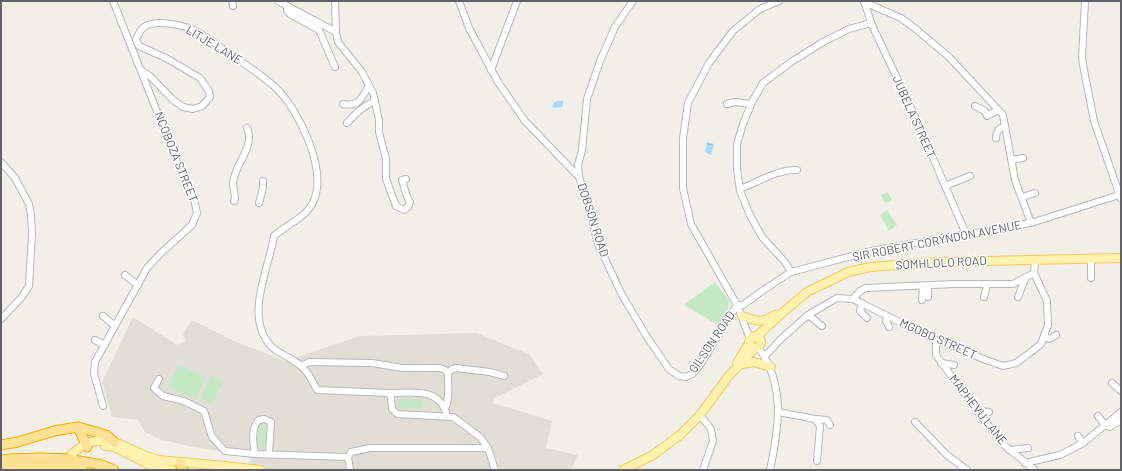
<svg xmlns="http://www.w3.org/2000/svg" width="1122" height="471" font-family="Barlow,sans-serif">
	<style>
		.education { fill: #e1ded6 }
		.grass { fill: #c5e8c5 }
		.water { fill: url(#water-ripples) }
		.lines { fill: none; stroke-linecap: round; stroke-linejoin: round }
		.minor-casing { stroke: #b5b8bc; stroke-width: 8 }
		.major-casing { stroke: #f2c960; stroke-width: 10 }
		.highway-casing { stroke: #f9ab00; stroke-width: 11 }
		.minor { stroke: #fff; stroke-width: 6 }
		.major { stroke: #fff2af; stroke-width: 8 }
		.highway { stroke: #fde293; stroke-width: 9 }
		.highway-bridge-casing { stroke: #f9ab00; stroke-width: 11; stroke-linecap: butt }
		.highway-bridge { stroke: #fde293; stroke-width: 9 }
		.labels { text-anchor: middle; stroke-width: 3; stroke-linejoin: round; paint-order: stroke }
		.street-label { font-size: 12px; fill: #5f6368; stroke: #fff }
	</style>
	<defs>
		<pattern id="water-ripples" width="26" height="14" patternUnits="userSpaceOnUse"><rect width="26" height="14" fill="#aadaff"/><path d="M2 4q2-2 4 0t4 0M15 11q2-2 4 0t4 0" fill="none" stroke="#8eb4d2"/></pattern>
	</defs>
	<rect width="100%" height="100%" fill="#f1efe8"/>
	<polygon class="education" points="133,317 177,345 186,341 183,334 192,320 234,341 285,361 360,336 476,333 529,354 543,374 495,398 493,403 552,421 546,448 578,455 571,470 249,470 251,456 194,447 162,440 145,432 138,420 112,417 102,382"/>
	<g class="grass">
		<polygon points="888,192 892,200 885,203 881,195"/>
		<polygon points="887,210 897,225 889,231 880,215"/>
		<polygon points="715,282 729,301 728,312 718,325 684,305"/>
		<polygon points="178,365 205,377 195,399 169,387"/>
		<polygon points="211,375 223,381 212,404 200,398"/>
		<rect x="399" y="399" width="23" height="9"/>
		<polygon points="263,422 265,423 267,434 264,448 255,447 257,427 258,424"/>
	</g>
	<g class="water">
		<polygon points="557,101 563,101 563,105 562,107 554,108 552,107 553,104"/>
		<polygon points="707,142 714,144 711,155 705,152"/>
	</g>
	<g class="lines">
		<defs>
			<g id="minor">
				<polyline points="232,1 233,6"/>
				<polyline points="278,1 336,32"/>
				<polyline points="335,1 336,32 338,42 362,72 373,93 379,120 379,132 386,159 386,179 396,206 404,210 408,207 410,202 407,197 402,180 406,179"/>
				<polyline points="459,1 469,28 498,82 525,121 579,177 587,200 598,244 622,295 647,337 669,369 679,376 686,377 692,374 700,365 737,305"/>
				<polyline points="864,1 869,16 871,23 913,112 966,234"/>
				<polyline points="1085,1 1082,58 1084,70 1094,121 1121,199"/>
				<polyline points="864,2 901,18 917,30 949,57 1003,115 1015,180 1031,223"/>
				<polyline points="287,6 287,10 290,14 319,30 335,67"/>
				<path d="M141,70L151,77L173,100L183,107L193,109L202,106L210,97L209,91L200,78L166,58L139,46L136,40C138,35 140,30 144,27C156,19 182,25 194,30C208,37 221,48 234,57C248,66 263,76 276,88C299,110 327,169 314,200C307,218 287,224 274,236C269,269 243,318 272,347C281,355 294,359 302,367C309,373 313,382 317,390L389,393L391,397L392,409L397,414L453,417L480,437L488,448L495,470"/>
				<polyline points="491,70 517,1"/>
				<path d="M343,104C360,107 361,98 369,86"/>
				<polyline points="727,104 735,102 751,104"/>
				<polyline points="975,106 985,111 987,116 998,110"/>
				<path d="M347,123C356,113 363,106 375,101"/>
				<path d="M996,138C996,131 999,128 1005,126"/>
				<polyline points="1012,160 1023,158"/>
				<polyline points="1,162 15,178 29,204 31,214 32,234 29,286 21,298 1,319"/>
				<polyline points="579,177 578,165 582,150 587,99 600,61 615,27 633,1"/>
				<polyline points="945,186 970,176"/>
				<path d="M740,189C758,182 778,169 797,170"/>
				<polyline points="1022,197 1035,193"/>
				<path d="M234,201L235,199C235,194 233,188 233,183C234,165 256,146 247,128"/>
				<polyline points="259,203 263,188 263,181"/>
				<polyline points="1091,259 1091,278"/>
				<polyline points="791,272 785,262 762,237 750,215 740,191 737,169 737,144 743,124 752,102 763,83 791,62 823,42 849,29 871,23"/>
				<polyline points="125,275 138,285"/>
				<polyline points="928,286 928,297"/>
				<polyline points="984,297 987,285"/>
				<polyline points="1018,297 1025,279"/>
				<polyline points="853,299 860,291 866,288 954,284 1013,284 1034,273"/>
				<polyline points="922,300 923,286"/>
				<polyline points="862,303 860,311 867,318"/>
				<polyline points="737,305 743,305 765,289 791,272 871,251 966,234 994,231 1024,224 1031,223 1119,195"/>
				<polyline points="808,315 822,326"/>
				<polyline points="103,316 115,326"/>
				<polyline points="887,316 886,321 889,327"/>
				<polyline points="1044,336 1049,339 1056,335"/>
				<polyline points="750,339 737,305 691,224 683,188 683,138 688,103 709,63 733,31 760,9 779,1"/>
				<polyline points="95,340 105,345"/>
				<polyline points="936,340 936,355 977,411 1005,446 1035,470"/>
				<path d="M758,347C786,385 779,427 770,470"/>
				<polyline points="765,356 782,338 808,315 837,298 853,299 936,340 986,360 1003,366 1016,363 1027,355 1041,344 1048,325 1047,301 1034,273 1035,260"/>
				<polyline points="941,363 954,365"/>
				<path d="M301,366L309,362L372,363L402,368H440L445,370L448,373C448,385 450,398 445,409"/>
				<polyline points="448,373 452,369 456,368 490,372 504,376"/>
				<polyline points="159,379 154,388 163,396 184,401 204,411 212,437 225,451 255,454 348,457"/>
				<polyline points="1112,383 1121,391"/>
				<path d="M389,393C411,393 437,387 446,412"/>
				<polyline points="103,406 94,374 95,362 147,268 161,253 192,225 197,213 194,199 178,164 113,1"/>
				<polyline points="977,411 989,412"/>
				<polyline points="778,412 815,419 820,426 817,461"/>
				<polyline points="700,415 711,429 713,441 703,470"/>
				<polyline points="1098,416 1105,425 1110,427 1121,420"/>
				<polyline points="815,419 827,420 830,425"/>
				<polyline points="915,422 947,455 967,470"/>
				<polyline points="1078,436 1083,443"/>
				<polyline points="1009,450 1028,448"/>
				<path d="M255,454C253,444 251,427 259,420L264,419L271,422L269,453"/>
				<polyline points="1025,463 1060,455 1083,443 1121,412"/>
				<polyline points="350,470 348,457 351,452 370,448 488,448"/>
			</g>
			<g id="major">
				<path d="M742,316C758,322 761,323 775,315"/>
				<circle cx="755" cy="342" r="6"/>
				<polyline points="756,337 782,313 807,292 848,272 870,267 939,262 1121,258"/>
				<polyline points="737,363 749,343"/>
				<polyline points="741,364 754,362 771,367"/>
				<polyline points="105,446 114,447 152,466 172,470"/>
				<path d="M63,461C70,456 78,448 86,444C111,432 134,454 158,460L225,466L260,470"/>
				<polyline points="623,470 653,455 680,435 700,415 728,377 755,348"/>
			</g>
			<g id="highway">
				<polyline points="78,427 87,447"/>
				<polyline points="1,445 18,442 54,431 78,427 106,435 114,442"/>
				<polyline points="68,459 102,465 114,470"/>
				<polyline points="1,460 11,459"/>
				<polyline points="180,463 183,470"/>
				<polyline points="69,467 83,470"/>
				<polyline points="1,468 10,467"/>
			</g>
		</defs>
		<use href="#minor" class="minor-casing"/>
		<use href="#major" class="major-casing"/>
		<use href="#highway" class="highway-casing"/>
		<use href="#minor" class="minor"/>
		<use href="#major" class="major"/>
		<use href="#highway" class="highway"/>
		<defs>
			<g id="highway-bridge">
				<polyline points="11,459 39,458 68,459"/>
				<polyline points="10,467 69,467"/>
			</g>
		</defs>
		<use href="#highway-bridge" class="highway-bridge-casing"/>
		<use href="#highway-bridge" class="highway-bridge"/>
	</g>
	<g class="labels">
		<g class="street-label">
			<text transform="translate(214 45) rotate(31)" y="4">LITJE LANE</text>
			<text transform="translate(914 117) rotate(66)" y="4">JUBELA STREET</text>
			<text transform="translate(176 157) rotate(68)" y="4">NCOBOZA STREET</text>
			<text transform="translate(593 220) rotate(72)" y="4">DOBSON ROAD</text>
			<text transform="translate(937 241) rotate(-11)" y="4">SIR ROBERT CORYNDON AVENUE</text>
			<text transform="translate(941 263) rotate(-3)" y="4">SOMHLOLO ROAD</text>
			<text transform="translate(938 339) rotate(24)" y="4">MGOBO STREET</text>
			<text transform="translate(712 342) rotate(-56)" y="4">GILSON ROAD</text>
			<text transform="translate(978 410) rotate(52)" y="4">MAPHEVU LANE</text>
		</g>
	</g>
	<rect width="1122" height="471" fill="none" stroke="#5f6368" stroke-width="4"/>
</svg>
